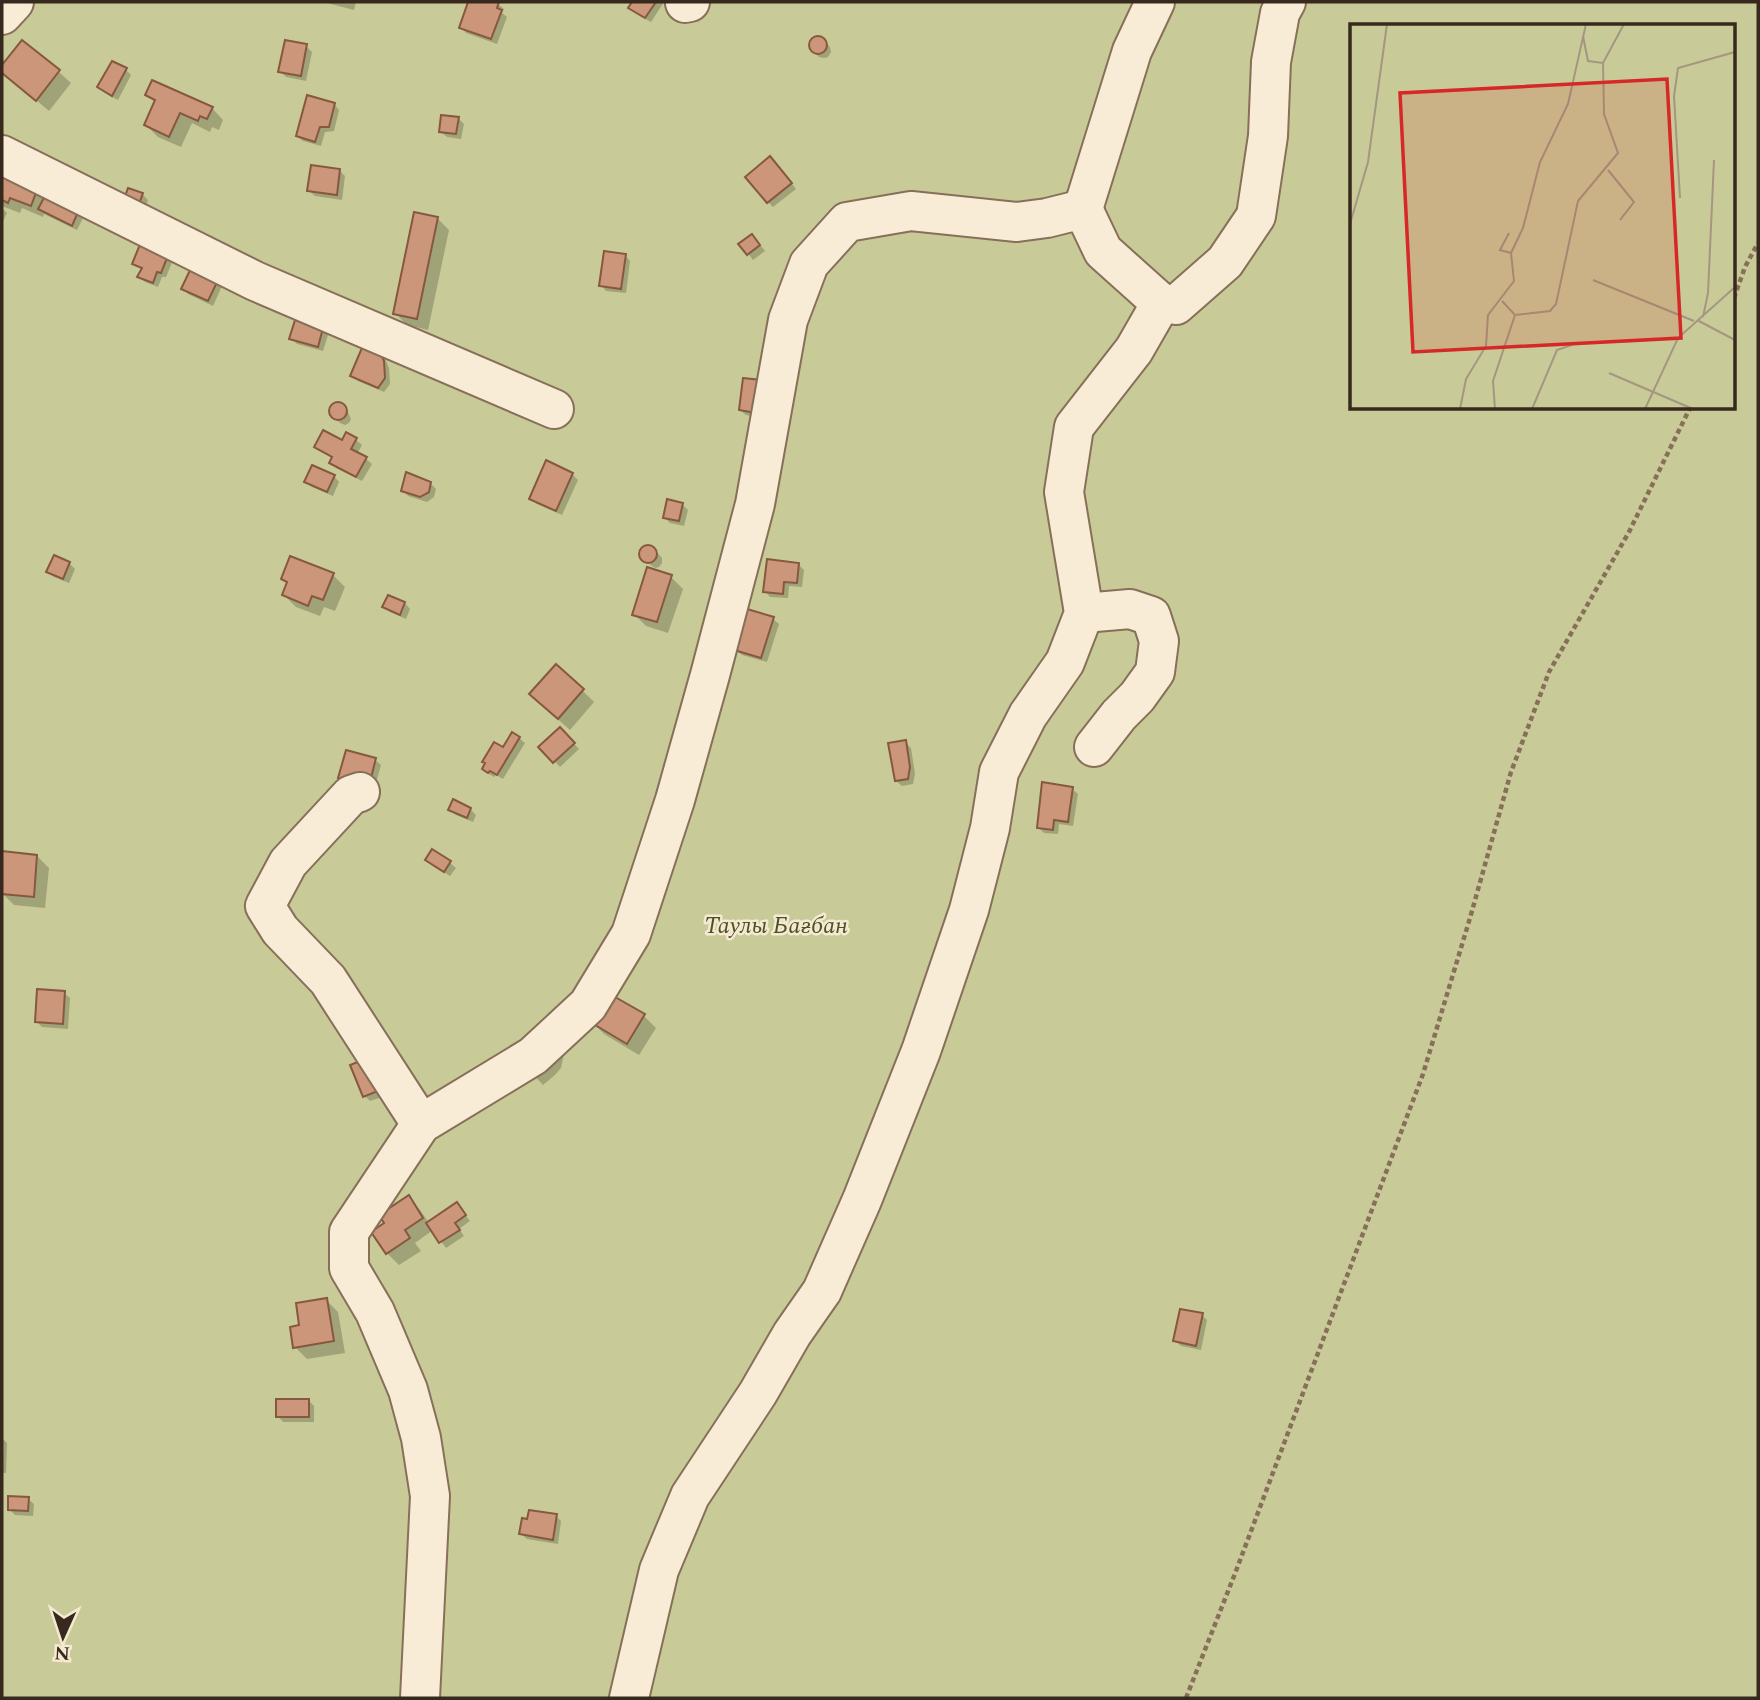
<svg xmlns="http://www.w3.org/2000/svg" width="1760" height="1700" font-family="Spectral,serif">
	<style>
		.green { fill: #c8cb97; fill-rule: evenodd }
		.shadow { fill: #0003 }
		.building { fill: #cb9679; stroke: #865840; stroke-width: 2 }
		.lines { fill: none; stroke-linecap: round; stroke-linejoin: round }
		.minor-casing { stroke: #876f5a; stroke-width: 42 }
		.path { stroke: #876f5a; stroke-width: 4.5; stroke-dasharray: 5 3.5; stroke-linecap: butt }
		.minor { stroke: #f8ecd6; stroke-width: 38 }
		.labels { text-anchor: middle; stroke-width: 5; stroke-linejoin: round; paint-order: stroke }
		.park-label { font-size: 24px; font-style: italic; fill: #4a5325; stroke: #f5e9d2 }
		.inset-road { fill: none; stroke: #a49681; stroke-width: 2 }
		.view { fill: #d62828; fill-opacity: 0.15; stroke: #d62828; stroke-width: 3.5 }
		.inset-edge { fill: none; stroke: #37291e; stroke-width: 3.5 }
	</style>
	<rect width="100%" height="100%" fill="#eddec3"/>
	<path class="green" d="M2,2H1758V1698H2ZM1352,26H1734V408H1352Z"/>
	<g class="shadow">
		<polygon points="323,2 356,2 354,10"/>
		<polygon points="470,2 493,2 498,4 504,9 502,13 507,17 497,44 466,33 461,27"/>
		<polygon points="634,2 664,2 651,22 635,13 630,8"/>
		<polygon points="817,38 824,41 830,47 831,52 828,57 824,58 819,57 813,51 811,46 813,40"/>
		<polygon points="22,42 59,72 71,83 49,111 2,71 2,68"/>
		<polygon points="306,46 312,52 306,81 286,77 280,71"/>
		<polygon points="126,70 131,75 118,100 105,93 100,87"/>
		<polygon points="147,95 212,108 223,120 219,130 212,127 210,132 192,123 181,147 158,137 146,125 156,103"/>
		<polygon points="334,104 339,110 334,131 325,132 321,146 303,141 297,136"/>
		<polygon points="458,118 464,124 461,139 447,137 441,132"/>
		<polygon points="776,164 796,189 773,207 768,202"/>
		<polygon points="2,169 86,212 77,230 44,214 43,217 22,208 20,213 2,206"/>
		<polygon points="340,171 345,176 342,200 315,196 309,191"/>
		<polygon points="129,190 142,194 148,200 145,209"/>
		<polygon points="2,208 7,213 2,223"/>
		<polygon points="437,218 449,230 428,330 407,325 395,313"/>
		<polygon points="757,241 765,251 753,260 741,244"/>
		<polygon points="175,255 166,277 162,277 158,287 145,282 139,277 142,270 134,263"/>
		<polygon points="625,255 630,261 626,293 606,291 601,285"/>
		<polygon points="218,282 222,286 213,306 188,294 183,288"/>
		<polygon points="322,329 328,335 323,351 297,344 291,338"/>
		<polygon points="365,345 384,356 389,368 390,384 384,392 358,381 352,376"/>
		<polygon points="760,382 761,418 746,415 740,410"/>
		<polygon points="336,405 342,406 348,412 351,419 349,423 345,425 340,423 331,414 332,407"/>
		<polygon points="356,440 362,445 357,454 366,459 372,464 362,481 336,468 331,462 333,458 322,452 316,447"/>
		<polygon points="572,474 578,480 562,515 537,504 531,499"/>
		<polygon points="334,476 339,482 333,496 312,487 306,482"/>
		<polygon points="430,483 436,489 434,497 427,502 408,496 403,490"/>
		<polygon points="683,505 688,510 684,526 670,523 664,517"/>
		<polygon points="645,547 653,548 662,558 662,563 659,567 655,568 642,559 641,554"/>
		<polygon points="69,563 75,569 69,583 54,577 48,572"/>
		<polygon points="799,565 804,570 802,587 789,586 788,598 770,597 765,591"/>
		<polygon points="333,575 345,587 335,611 324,607 320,616 296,607 284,595 288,584 283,579"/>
		<polygon points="671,577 683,589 668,633 646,626 634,614"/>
		<polygon points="405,603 410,609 406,619 390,612 384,607"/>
		<polygon points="773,619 779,624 767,662 742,655 736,649"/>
		<polygon points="583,691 594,702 570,730 543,706"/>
		<polygon points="560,729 579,749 560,767 541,747"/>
		<polygon points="519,738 525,743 503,779 496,775 494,777 489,774 484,769 504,750"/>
		<polygon points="905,742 911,748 915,774 913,784 902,786 896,781"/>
		<polygon points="375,760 381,765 374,790 345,783 340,777"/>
		<polygon points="1072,789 1078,794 1073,826 1059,824 1058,834 1044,833 1038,827"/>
		<polygon points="450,809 470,809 476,815 473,822 456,815"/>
		<polygon points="432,851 450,863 456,868 450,876 433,865 427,860"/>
		<polygon points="2,853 37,856 49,868 45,908 14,905 2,893"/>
		<polygon points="64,993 70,998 68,1029 42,1027 37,1022"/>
		<polygon points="644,1016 656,1028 639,1055 604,1034 592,1022"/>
		<polygon points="558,1049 564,1054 561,1068 555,1075 543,1085 526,1067"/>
		<polygon points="353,1066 382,1097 370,1101 365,1096"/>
		<polygon points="408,1198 420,1210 429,1223 457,1204 470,1221 459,1229 464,1236 446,1248 433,1230 415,1243 421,1251 399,1265 387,1253 386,1224"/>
		<polygon points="326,1300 338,1312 345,1353 307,1359 295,1347 301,1326"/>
		<polygon points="1202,1315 1207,1320 1201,1350 1181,1346 1175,1341"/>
		<polygon points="309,1401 314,1406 314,1422 283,1422 278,1416"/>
		<polygon points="2,1438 7,1443 6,1473 2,1473"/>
		<polygon points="28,1499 34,1504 33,1516 15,1515 10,1510"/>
		<polygon points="556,1516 561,1521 558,1544 527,1539 521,1534 529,1521"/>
	</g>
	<g class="building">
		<polygon points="468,2 499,2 497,8 502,10 491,39 459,28"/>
		<polygon points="632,2 656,2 645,18 628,8"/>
		<circle cx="818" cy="45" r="9"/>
		<polygon points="22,40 60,70 36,101 2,73 2,65"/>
		<polygon points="285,40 307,44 301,76 278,72"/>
		<polygon points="112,61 127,68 112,96 97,87"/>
		<polygon points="152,80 213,107 207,119 200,116 198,121 180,113 169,137 144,125 155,100 145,95"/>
		<polygon points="307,95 335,103 329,127 320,127 315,142 296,136"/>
		<polygon points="441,115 459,117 456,134 439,132"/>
		<polygon points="770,156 792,183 767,203 745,177"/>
		<polygon points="311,165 340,169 337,195 307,191"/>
		<polygon points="2,167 40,182 31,206 10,198 8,203 2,200"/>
		<polygon points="128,188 143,193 139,204 124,199"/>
		<polygon points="48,190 81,205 72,226 38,209"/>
		<polygon points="414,212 438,217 417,319 393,314"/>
		<polygon points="752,234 760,245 747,255 738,244"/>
		<polygon points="143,237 171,248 161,273 157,272 153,283 137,277 142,268 132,264"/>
		<polygon points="604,251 626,254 621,289 599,286"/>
		<polygon points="191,268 218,280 208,301 181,289"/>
		<polygon points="295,320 323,328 318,347 289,339"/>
		<polygon points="364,343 379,349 384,361 385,378 378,388 350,376"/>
		<polygon points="743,378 761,380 756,413 739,410"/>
		<circle cx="338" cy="411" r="9"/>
		<polygon points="323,430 342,440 346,432 357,438 351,449 367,457 356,477 329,463 332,457 314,447"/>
		<polygon points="546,460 573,473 556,511 529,499"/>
		<polygon points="312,465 335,475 327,492 304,482"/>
		<polygon points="406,472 431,482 429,492 420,497 401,491"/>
		<polygon points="667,499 683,503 679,521 663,518"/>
		<circle cx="648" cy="554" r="9"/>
		<polygon points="54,555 70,562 63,579 46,572"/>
		<polygon points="290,556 334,573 323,600 312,596 308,606 282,595 287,582 281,579"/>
		<polygon points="767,559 799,563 797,583 784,582 783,594 763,592"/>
		<polygon points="647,567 672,575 657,622 632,615"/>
		<polygon points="388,595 405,602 400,615 382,607"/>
		<polygon points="747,609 774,617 761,658 734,650"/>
		<polygon points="556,664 584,689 558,719 529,694"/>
		<polygon points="560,727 575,743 553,763 538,747"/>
		<polygon points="512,732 520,737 497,775 490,771 488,773 482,769 485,763 482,762 494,742 503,747"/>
		<polygon points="906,740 910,767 908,779 895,781 888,743"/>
		<polygon points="346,750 376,758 369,786 338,778"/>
		<polygon points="1042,782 1073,787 1068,822 1054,820 1053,830 1037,828"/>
		<polygon points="453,799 471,808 467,818 448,810"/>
		<polygon points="432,849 451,861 444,872 425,860"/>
		<polygon points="2,851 37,855 34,897 2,894"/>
		<polygon points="37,989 65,991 63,1024 35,1022"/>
		<polygon points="608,993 645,1014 627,1044 590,1022"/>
		<polygon points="365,1059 378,1091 363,1097 350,1065"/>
		<polygon points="409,1195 423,1218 405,1230 410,1238 386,1254 371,1232 384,1223 379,1215"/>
		<polygon points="457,1202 466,1215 455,1223 460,1230 439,1243 426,1223"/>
		<polygon points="327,1298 334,1341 293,1348 290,1327 299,1325 296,1303"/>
		<polygon points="1180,1309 1203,1313 1196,1346 1173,1341"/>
		<rect x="276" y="1399" width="33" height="18"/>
		<polygon points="8,1496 29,1497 28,1511 8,1510"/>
		<polygon points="529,1510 557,1514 553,1540 519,1534 522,1518 527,1519"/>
	</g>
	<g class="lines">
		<defs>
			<g id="minor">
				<polyline points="685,3 690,2"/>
				<polyline points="2,15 14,2"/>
				<polyline points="2,155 255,281 554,409"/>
				<polyline points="1083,209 1132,51 1155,2"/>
				<polyline points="1084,613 1130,609 1151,616 1159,641 1155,672 1137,697 1119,715 1094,747"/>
				<polyline points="360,792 351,795 288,863 265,906 280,930 328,980 421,1124"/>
				<polyline points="420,1698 430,1496 421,1438 408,1390 375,1312 349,1268 349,1232 421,1124 533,1056 588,1005 631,934 675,800 710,675 755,504 788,320 809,264 847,222 911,211 1017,222 1047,218 1083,209 1103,251 1161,303"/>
				<polyline points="629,1698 659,1570 690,1496 758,1393 792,1334 822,1291 862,1200 921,1051 969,910 990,828 999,772 1028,715 1065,662 1084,613 1064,492 1074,427 1134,350 1161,303 1176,305 1225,262 1256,216 1268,136 1271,62 1280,13 1286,2"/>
			</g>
		</defs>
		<use href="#minor" class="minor-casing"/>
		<g class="path">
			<polyline points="1734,298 1745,267 1758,243"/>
			<polyline points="1186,1698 1236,1571 1423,1074 1470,918 1511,772 1549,672 1629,532 1690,408"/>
		</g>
		<use href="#minor" class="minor"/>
	</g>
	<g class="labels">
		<g class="park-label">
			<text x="776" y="933">Таулы Бағбан</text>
		</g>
	</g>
	<g transform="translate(1350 24)">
		<rect width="385" height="385" fill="#eddec3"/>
		<path d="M0,0H385V385H0Z" fill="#c8cb97"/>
		<path class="inset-road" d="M233,12L238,37L253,39L274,0M258,146L284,178L270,196M330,174L324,72L328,44L385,28M0,200L18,138L37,0M159,209L150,226L161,229M243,256L344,297M152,277L165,291L200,287L206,280L228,177L268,129L254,90L253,39M353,293L358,269L364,136M347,296L385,316M259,349L343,385M110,385L116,355L136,322L138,291L164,257L161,229L173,204L190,138L218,80L236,0M145,385L143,357L165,291M182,385L207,326L227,319M295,385L328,314L385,263"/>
		<path class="view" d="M317,55L331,314L63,328L50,69Z"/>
		<rect width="385" height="385" class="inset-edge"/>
	</g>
	<rect width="1760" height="1700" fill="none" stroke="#37291e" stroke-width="7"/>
	<g transform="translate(63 1637) rotate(183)" stroke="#f5e9d2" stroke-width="5" paint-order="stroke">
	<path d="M0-5L12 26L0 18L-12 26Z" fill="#37291e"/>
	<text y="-10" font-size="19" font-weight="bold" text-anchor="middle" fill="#37291e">N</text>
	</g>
</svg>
